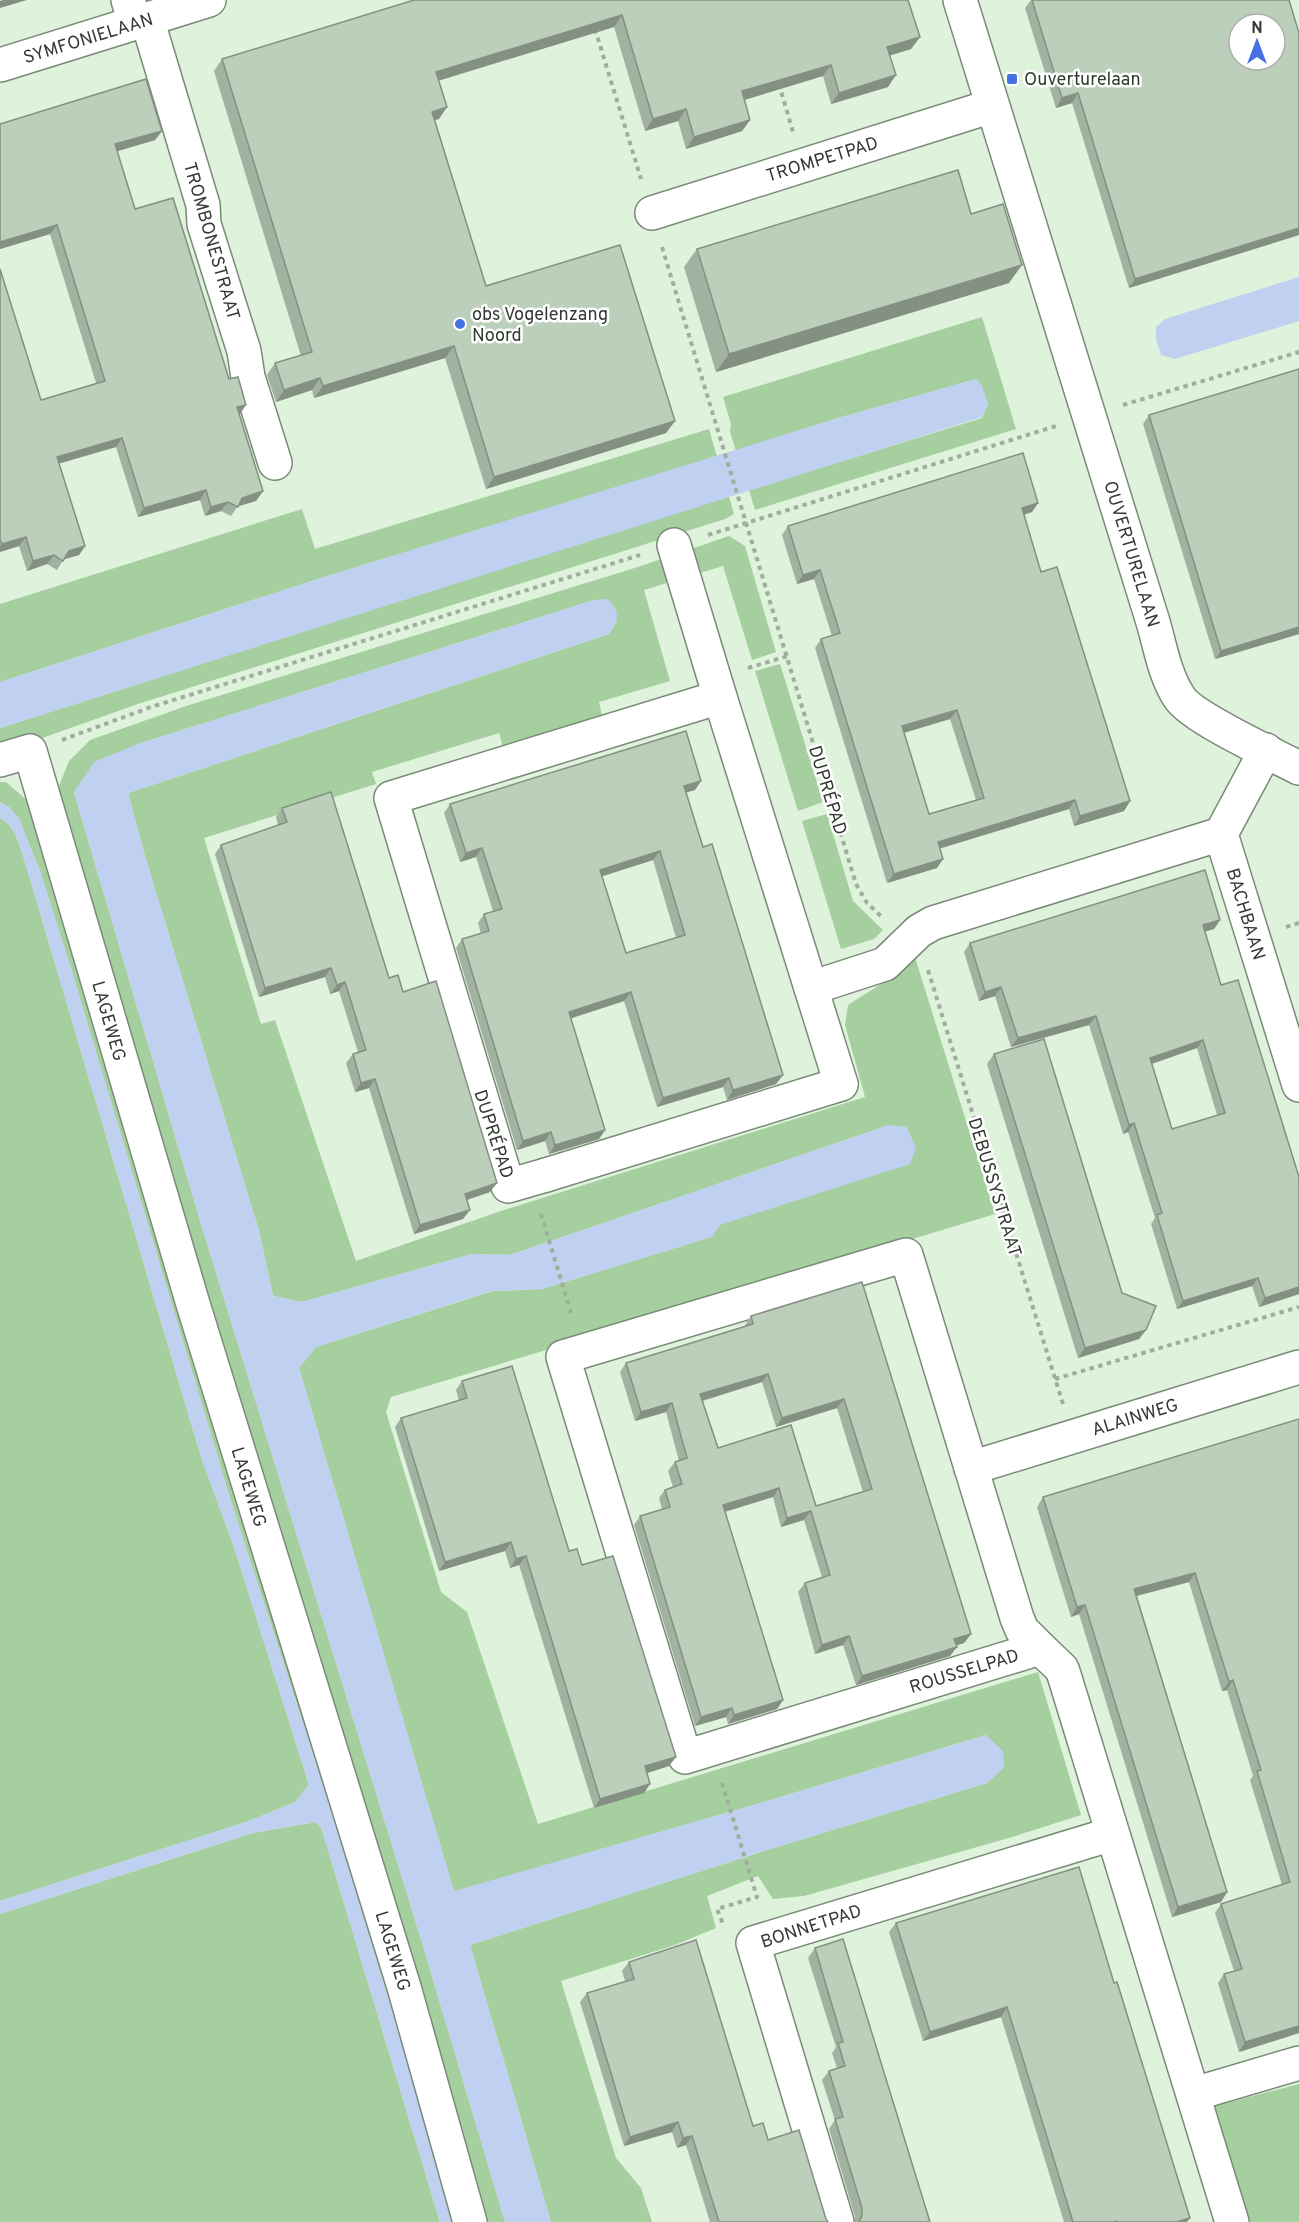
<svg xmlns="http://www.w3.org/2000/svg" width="1299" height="2222" font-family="Overpass,sans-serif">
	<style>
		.green { fill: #a5cf9f }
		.water { fill: #c0d0f1 }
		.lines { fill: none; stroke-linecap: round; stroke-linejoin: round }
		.pedestrian-casing { stroke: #798b77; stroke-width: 36 }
		.minor-casing { stroke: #798b77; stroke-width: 36 }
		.tertiary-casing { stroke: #798b77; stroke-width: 36 }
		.path { stroke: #9fae9d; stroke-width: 4; stroke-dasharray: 4.5 4.5; stroke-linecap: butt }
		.pedestrian { stroke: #fff; stroke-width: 33 }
		.minor { stroke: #fff; stroke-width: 33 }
		.tertiary { stroke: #fff; stroke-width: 33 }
		.wall { fill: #a2b2a0; fill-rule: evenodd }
		.shaded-wall { fill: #849182 }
		.building { fill: #bccfba; stroke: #849182; stroke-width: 1.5; fill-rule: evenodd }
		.poi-dot { fill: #4671e3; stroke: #fff; stroke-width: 2 }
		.labels { text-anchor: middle; stroke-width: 5; stroke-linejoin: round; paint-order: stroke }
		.street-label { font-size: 18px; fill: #323a31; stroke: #fff }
		.poi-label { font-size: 18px; fill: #323a31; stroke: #fff; text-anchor: start }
	</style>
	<rect width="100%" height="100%" fill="#dff2dc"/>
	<g class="green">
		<polygon points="982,317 1016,429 755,510 749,490 982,418 988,404 976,379 835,419 736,451 730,432 731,424 723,397"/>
		<polygon points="709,429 717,457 324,577 0,682 0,604 302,509 315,549"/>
		<polygon points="729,496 734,514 725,519 138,704 0,753 0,728"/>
		<polygon points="729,536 745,546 776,652 752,660 723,566 644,590 670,681 599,702 602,716 503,747 499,733 372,772 376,784 204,838 261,1024 275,1020 356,1261 504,1210 865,1097 845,1025 848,1005 892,977 914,954 995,1214 391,1397 386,1412 441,1592 467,1612 538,1824 1038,1672 1081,1815 1009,1838 804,1896 773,1899 758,1876 707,1896 716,1928 675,1945 561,1981 616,2158 641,2188 652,2222 551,2222 470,1945 767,1850 987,1783 986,1735 774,1799 454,1892 299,1368 316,1347 493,1291 542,1289 711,1237 719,1225 889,1125 510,1255 472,1254 302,1302 273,1296 259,1231 144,853 128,793 609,634 617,621 594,600 138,744 74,792 198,1214 424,1949 505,2222 482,2222 56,801 59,786 69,761 90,740 189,705 638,567"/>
		<polygon points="780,664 823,802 798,811 755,671"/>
		<polygon points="0,782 6,782 29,802 251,1520 456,2222 329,1803 233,1508 71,969 40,871 19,819 9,807 0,802"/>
		<polygon points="827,814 853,901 883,930 874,939 841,949 802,821"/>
		<path d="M0,818C13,824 17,839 22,852L201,1457L234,1547L309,1785L295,1802L249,1821L0,1901Z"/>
		<polygon points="316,1822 321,1827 440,2222 0,2222 0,1914 253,1833"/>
		<polygon points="1299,2084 1299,2222 1237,2222 1204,2109"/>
	</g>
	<g class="water">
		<polygon points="1299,277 1299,321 1175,359 1161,355 1156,339 1156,327 1165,319"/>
		<polygon points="976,379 982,386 988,404 982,417 0,728 0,682 324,577 835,419"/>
		<path d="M607,599C621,612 619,619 609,634L128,793L144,853L259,1231L273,1296L302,1302L472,1254L510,1255L889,1125L907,1127L916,1148L910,1164L720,1225L712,1237L542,1289L492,1291L316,1347L299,1368L454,1891L774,1799L986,1735L1003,1751L1004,1768L987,1783L767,1850L470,1945L551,2222H505L424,1949L198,1214L74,792L94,762L138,744L594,600Z"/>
		<path d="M0,802L9,807L19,819L40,871L71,969L233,1508L329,1803L456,2222H440L321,1827L316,1822L253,1833L0,1914V1901L249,1821L295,1802L309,1785L234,1547L201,1457L22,852C17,839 13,824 0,818Z"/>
	</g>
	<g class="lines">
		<defs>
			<g id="pedestrian">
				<polyline points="128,0 135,23"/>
				<polyline points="546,1175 841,1084"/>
			</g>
			<g id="minor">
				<polyline points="147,19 203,205 204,224 244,351 248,377 275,463"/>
				<polyline points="0,65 209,0"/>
				<polyline points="652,213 992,106"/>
				<polyline points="674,545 720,697"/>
				<polyline points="1266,750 1221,834 1299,1085"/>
				<polyline points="0,760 30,751 193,1304 404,1987 470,2222"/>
				<polyline points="811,988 885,964 919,931 933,923 1221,834"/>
				<polyline points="546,1175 508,1186 391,798 720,697 841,1084"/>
				<polygon points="906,1255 1017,1618 1022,1630 1040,1648 685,1757 563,1357"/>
				<polyline points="971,1468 1299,1367"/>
				<polyline points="1040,1648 1062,1669 1065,1678 1232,2222"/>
				<polyline points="1194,2094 1299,2063"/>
				<polyline points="837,2222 753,1943 1112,1834"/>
			</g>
			<path id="tertiary" d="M960,0L1153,622C1160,646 1165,676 1179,697C1191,717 1274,755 1299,768"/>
		</defs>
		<use href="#pedestrian" class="pedestrian-casing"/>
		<use href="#minor" class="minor-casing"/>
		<use href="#tertiary" class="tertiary-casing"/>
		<g class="path">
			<polyline points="595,29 641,179"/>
			<polyline points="779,84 793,132"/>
			<polyline points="662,247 856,884 867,903 883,918"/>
			<polyline points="1123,405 1299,352"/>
			<polyline points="708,535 1056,426"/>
			<polyline points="748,668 788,656"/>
			<polyline points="62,740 151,707 640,555"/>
			<polyline points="1286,927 1299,923"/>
			<polyline points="928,970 1063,1404"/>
			<polyline points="541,1214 572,1316"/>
			<polyline points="1055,1379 1299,1307"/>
			<polyline points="722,1783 757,1897 717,1909 723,1924"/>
		</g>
		<use href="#pedestrian" class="pedestrian"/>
		<use href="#minor" class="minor"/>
		<use href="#tertiary" class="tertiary"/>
	</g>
	<g class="wall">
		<polygon points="414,0 920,37 911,49 890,55 888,87 831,104 823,76 744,100 750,120 742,131 686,149 678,121 645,131 614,27 439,80 439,119 435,120 486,286 675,421 666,433 486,489 445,358 314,398 312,390 276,402 267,375 275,363 301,356 214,71 222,59"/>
		<polygon points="1031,0 1289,0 1299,33 1299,235 1129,288 1072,103 1056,108 1025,8"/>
		<polygon points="0,124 162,131 155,140 117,151 135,209 239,414 263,491 256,501 238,506 231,516 221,511 205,516 200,500 138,517 116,447 59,463 85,546 79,555 64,559 57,570 47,564 27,571 19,546 0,552 0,269 41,400 96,383 50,234 0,249"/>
		<polygon points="971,214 1009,283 716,372 684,267 697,249"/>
		<polygon points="1149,415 1299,634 1215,659 1143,424"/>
		<path d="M1038,503L1032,512L1024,515L1041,572L1130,801L1124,811L1074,826L1069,809L940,848L937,868L887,883L815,648L821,639L832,636L814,579L797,584L782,535L788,526ZM950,719L976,800L929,814L904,733Z"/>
		<path d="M695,790L686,792L703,847L783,1075L776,1084L727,1100L723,1087L657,1107L624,1001L571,1018L605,1130L599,1139L549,1154L545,1141L517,1150L456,948L462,939L481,934L478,923L484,914L493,911L476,857L460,862L444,813L450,804ZM653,860L676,938L626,953L602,876Z"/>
		<polygon points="282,808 389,978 403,992 490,1192 466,1200 463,1219 414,1234 369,1088 355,1092 346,1063 353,1054 358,1052 339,991 330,994 325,977 259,997 215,854 221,845 278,825 276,817"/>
		<path d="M1220,920L1214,929L1205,931L1299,1294L1259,1307L1252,1286L1177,1309L1151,1224L1155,1218L1128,1132L1123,1134L1089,1025L1011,1047L995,996L979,1001L964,952L970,943ZM1197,1048L1217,1115L1172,1129L1151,1064Z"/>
		<polygon points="994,1054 1122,1293 1146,1330 1139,1339 1078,1358 987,1064"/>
		<path d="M862,1282L971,1634L964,1643L956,1645L950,1656L856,1685L843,1645L815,1654L798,1592L805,1583L822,1577L804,1520L781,1527L773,1497L725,1512L783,1700L777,1709L728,1724L726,1717L695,1726L634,1525L640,1516L662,1509L659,1498L665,1490L673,1487L668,1471L675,1462L679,1461L666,1412L635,1421L620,1372L626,1363L745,1326V1325L751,1316ZM762,1382L776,1427L837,1408L863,1492L816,1506L718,1448L703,1401Z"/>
		<polygon points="462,1381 569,1551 582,1565 669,1766 647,1773 644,1793 594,1808 519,1565 510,1568 505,1551 439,1571 395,1427 401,1418 459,1401 456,1390"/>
		<polygon points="1299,1419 1299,2033 1239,2052 1218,1983 1224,1974 1234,1971 1215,1913 1221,1904 1282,1885 1250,1780 1253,1776 1227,1690 1222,1691 1189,1582 1137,1596 1227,1892 1221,1902 1172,1917 1079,1614 1071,1617 1037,1507 1043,1497"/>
		<polygon points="1079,1867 1187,2222 1064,2222 1001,2017 923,2041 889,1932 896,1923"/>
		<polygon points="815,1948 930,2222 855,2222 855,2217 829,2129 835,2120 822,2080 829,2071 837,2068 832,2053 836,2047 808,1958"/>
		<polygon points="629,1962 753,2126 768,2140 828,2222 710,2222 686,2145 677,2148 672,2132 624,2146 580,2002 587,1993 625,1981 622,1971"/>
	</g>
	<g class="shaded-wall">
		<polygon points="3,0 27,0 0,8 0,1"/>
		<polygon points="622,15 614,27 428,84 436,72"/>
		<polygon points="920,37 911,49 879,59 887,47"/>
		<polygon points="831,65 823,76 734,103 742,91"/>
		<polygon points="896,75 888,87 831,104 839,93"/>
		<polygon points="1078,93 1072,103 1056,108 1062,98"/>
		<polygon points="447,107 439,119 424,123 432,112"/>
		<polygon points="686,109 678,121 645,131 653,119"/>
		<polygon points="750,120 742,131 686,149 694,137"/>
		<polygon points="162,131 155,140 108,154 115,144"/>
		<polygon points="57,225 50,234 0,249 0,242"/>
		<polygon points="1299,228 1299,235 1129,288 1135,279"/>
		<polygon points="1022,265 1009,283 716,372 729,354"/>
		<polygon points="454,346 445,358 314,398 323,386"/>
		<polygon points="320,378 312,390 276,402 284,390"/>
		<polygon points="246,405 240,414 231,417 237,407"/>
		<polygon points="675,421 666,433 486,489 494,477"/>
		<polygon points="122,438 116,447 51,466 57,457"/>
		<polygon points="206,490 200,500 138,517 144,508"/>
		<polygon points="263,491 256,501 236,507 242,498"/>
		<polygon points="228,502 221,511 205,516 211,507"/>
		<polygon points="1038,503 1032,512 1015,517 1022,508"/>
		<polygon points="26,537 19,546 0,552 0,546 2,544"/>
		<polygon points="85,546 79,555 62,560 69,551"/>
		<polygon points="54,555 47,564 27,571 33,561"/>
		<polygon points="820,570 814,579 797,584 803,575"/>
		<polygon points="1299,627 1299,634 1215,659 1221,651"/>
		<polygon points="957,710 950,719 896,735 902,726"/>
		<polygon points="701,781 695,790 678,795 684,786"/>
		<polygon points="1075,800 1069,809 932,851 938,842"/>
		<polygon points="1130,801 1124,811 1074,826 1080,816"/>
		<polygon points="482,848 476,857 460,862 466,853"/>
		<polygon points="660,851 653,860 594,879 600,870"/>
		<polygon points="943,859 937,868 887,883 894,874"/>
		<polygon points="1220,920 1214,929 1197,934 1203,925"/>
		<polygon points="331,968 325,977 259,997 265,988"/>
		<polygon points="345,982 339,991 330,994 337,985"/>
		<polygon points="1001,987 995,996 979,1001 985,992"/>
		<polygon points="631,992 624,1001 563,1021 569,1012"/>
		<polygon points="1096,1016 1089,1025 1011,1047 1018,1038"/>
		<polygon points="1203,1040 1197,1048 1143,1067 1150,1058"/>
		<polygon points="783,1075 776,1084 727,1100 733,1090"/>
		<polygon points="729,1078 723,1087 657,1107 663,1098"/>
		<polygon points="375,1079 369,1088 355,1092 361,1083"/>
		<polygon points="1134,1123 1128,1132 1123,1134 1129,1125"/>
		<polygon points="605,1130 599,1139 549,1154 555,1145"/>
		<polygon points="551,1132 545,1141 517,1150 523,1141"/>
		<polygon points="497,1183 490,1192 458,1203 465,1194"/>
		<polygon points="470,1210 463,1219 414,1234 420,1225"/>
		<polygon points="1258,1278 1252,1286 1177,1309 1183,1301"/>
		<polygon points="1299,1287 1299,1294 1259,1307 1265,1298"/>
		<polygon points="1146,1330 1139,1339 1078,1358 1085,1348"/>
		<polygon points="768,1374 762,1382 694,1403 700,1394"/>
		<polygon points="844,1399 837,1408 776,1427 782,1418"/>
		<polygon points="672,1403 666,1412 635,1421 641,1412"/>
		<polygon points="779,1488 773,1497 717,1514 723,1505"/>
		<polygon points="811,1511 804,1520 781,1527 787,1518"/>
		<polygon points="511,1542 505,1551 439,1571 445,1562"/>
		<polygon points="526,1556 519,1565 510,1568 516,1559"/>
		<polygon points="1195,1573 1189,1582 1128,1598 1134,1589"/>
		<polygon points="1085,1605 1079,1614 1071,1617 1077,1607"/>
		<polygon points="971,1634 964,1643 948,1648 954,1639"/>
		<polygon points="849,1636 843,1645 815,1654 822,1645"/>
		<polygon points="957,1647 950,1656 856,1685 862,1676"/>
		<polygon points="1233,1680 1227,1690 1222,1691 1229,1682"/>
		<polygon points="783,1700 777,1709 728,1724 734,1715"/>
		<polygon points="732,1708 726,1717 695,1726 701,1717"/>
		<polygon points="676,1757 669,1766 638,1776 645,1766"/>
		<polygon points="650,1784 644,1793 594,1808 600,1799"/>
		<polygon points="1227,1892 1221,1902 1172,1917 1178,1907"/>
		<polygon points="1007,2007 1001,2017 923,2041 930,2032"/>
		<polygon points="1299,2026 1299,2033 1239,2052 1245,2042"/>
		<polygon points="678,2122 672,2132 624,2146 630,2137"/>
		<polygon points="692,2136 686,2145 677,2148 683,2138"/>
		<polygon points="1190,2218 1187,2222 1176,2222"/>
	</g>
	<g class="building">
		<polygon points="414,0 908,0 920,37 887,47 896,75 839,93 831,65 742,91 750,120 694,137 686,109 653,119 622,15 436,72 447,107 432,112 486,286 620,245 675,421 494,477 454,346 323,386 320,378 284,390 275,363 312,352 222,59"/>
		<path d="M1032,0H1289L1299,33V228L1135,279L1078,93L1062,98ZM1239,24H1275V60H1239Z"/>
		<polygon points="146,79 162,131 115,144 135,209 173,198 229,379 238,377 246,405 237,407 263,491 242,498 238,507 228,502 211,507 206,490 144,508 122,438 57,457 85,546 69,551 63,561 54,555 33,561 26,537 2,544 0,539 0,269 41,400 105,381 57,225 0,242 0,124"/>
		<polygon points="958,170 971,214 1003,204 1022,265 729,354 697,249"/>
		<polygon points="1299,369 1299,627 1221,651 1149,415"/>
		<path d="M1023,453L1038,503L1022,508L1041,572L1057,567L1130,801L1080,816L1075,800L938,842L943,859L894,874L821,639L840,633L820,570L803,575L788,526ZM957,710L984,798L929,814L902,726Z"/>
		<path d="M686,731L701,781L684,786L703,847L712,844L783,1075L733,1090L729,1078L663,1098L631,992L569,1012L605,1130L555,1145L551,1132L523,1141L462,939L489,931L484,914L502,909L482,848L466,853L450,804ZM660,851L685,935L626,953L600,870Z"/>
		<polygon points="331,792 389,978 398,975 403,992 436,981 497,1183 465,1194 470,1210 420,1225 375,1079 361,1083 353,1054 366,1050 345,982 337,985 331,968 265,988 221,845 287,822 282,808"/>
		<path d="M1205,870L1220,920L1203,925L1221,985L1238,980L1299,1177V1287L1265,1298L1258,1278L1183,1301L1157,1215L1162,1213L1134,1123L1129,1125L1096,1016L1018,1038L1001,987L985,992L970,943ZM1203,1040L1225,1113L1172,1129L1150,1058Z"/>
		<polygon points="1044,1039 1122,1293 1156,1306 1146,1330 1085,1348 994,1054"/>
		<path d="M862,1282L971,1634L954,1639L957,1647L862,1676L849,1636L822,1645L805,1583L830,1575L811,1511L787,1518L779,1488L723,1505L783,1700L734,1715L732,1708L701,1717L640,1516L670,1507L665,1490L682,1484L675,1462L687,1458L672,1403L641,1412L626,1363L753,1324L751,1316ZM768,1374L782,1418L844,1399L872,1489L816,1506L791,1425L718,1448L700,1394Z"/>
		<polygon points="512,1366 569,1551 577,1549 582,1565 613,1556 676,1757 645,1766 650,1784 600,1799 526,1556 516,1559 511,1542 445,1562 401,1418 467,1398 462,1381"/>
		<polygon points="1299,1419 1299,2026 1245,2042 1224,1974 1242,1969 1221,1904 1290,1882 1257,1771 1261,1770 1233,1680 1229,1682 1195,1573 1134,1589 1227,1892 1178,1907 1085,1605 1077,1607 1043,1497"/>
		<polygon points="1079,1867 1114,1983 1117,1982 1190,2218 1176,2222 1117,2222 1116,2221 1113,2222 1073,2222 1007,2007 930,2032 896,1923"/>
		<polygon points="843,1939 930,2222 859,2222 862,2216 862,2208 835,2119 843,2117 829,2071 845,2066 838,2043 843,2042 815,1948"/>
		<polygon points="696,1940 753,2126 763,2123 768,2140 799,2130 826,2219 828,2222 719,2222 692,2136 683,2138 678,2122 630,2137 587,1993 634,1979 629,1962"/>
	</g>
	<g class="poi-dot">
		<rect x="1006" y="73" width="12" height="12" rx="3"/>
		<circle cx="460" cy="324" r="6"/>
	</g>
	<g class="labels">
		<g class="street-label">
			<text transform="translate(88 38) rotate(-17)" y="6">SYMFONIELAAN</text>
			<text transform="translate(822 159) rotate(-17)" y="6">TROMPETPAD</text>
			<text transform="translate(212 241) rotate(74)" y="6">TROMBONESTRAAT</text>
			<text transform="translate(1132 554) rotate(73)" y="6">OUVERTURELAAN</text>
			<text transform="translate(828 790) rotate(73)" y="6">DUPRÉPAD</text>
			<text transform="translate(1246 914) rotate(73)" y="6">BACHBAAN</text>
			<text transform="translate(109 1021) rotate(74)" y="6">LAGEWEG</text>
			<text transform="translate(494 1134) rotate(72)" y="6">DUPRÉPAD</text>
			<text transform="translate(995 1187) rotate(73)" y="6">DEBUSSYSTRAAT</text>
			<text transform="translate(1135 1417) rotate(-17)" y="6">ALAINWEG</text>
			<text transform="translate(249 1487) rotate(73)" y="6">LAGEWEG</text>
			<text transform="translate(964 1671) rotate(-17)" y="6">ROUSSELPAD</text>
			<text transform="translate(811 1926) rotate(-18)" y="6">BONNETPAD</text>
			<text transform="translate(393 1951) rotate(73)" y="6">LAGEWEG</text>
		</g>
		<g class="poi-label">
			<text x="1024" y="85">Ouverturelaan</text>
			<text x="472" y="320">obs Vogelenzang<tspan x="472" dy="21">Noord</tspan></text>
		</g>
	</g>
	<g transform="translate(1257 42)"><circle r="28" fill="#ffffff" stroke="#adb0ad" stroke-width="1.5"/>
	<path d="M0-4.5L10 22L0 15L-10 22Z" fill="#4671e3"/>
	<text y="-9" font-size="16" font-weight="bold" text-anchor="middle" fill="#323a31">N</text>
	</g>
</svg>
